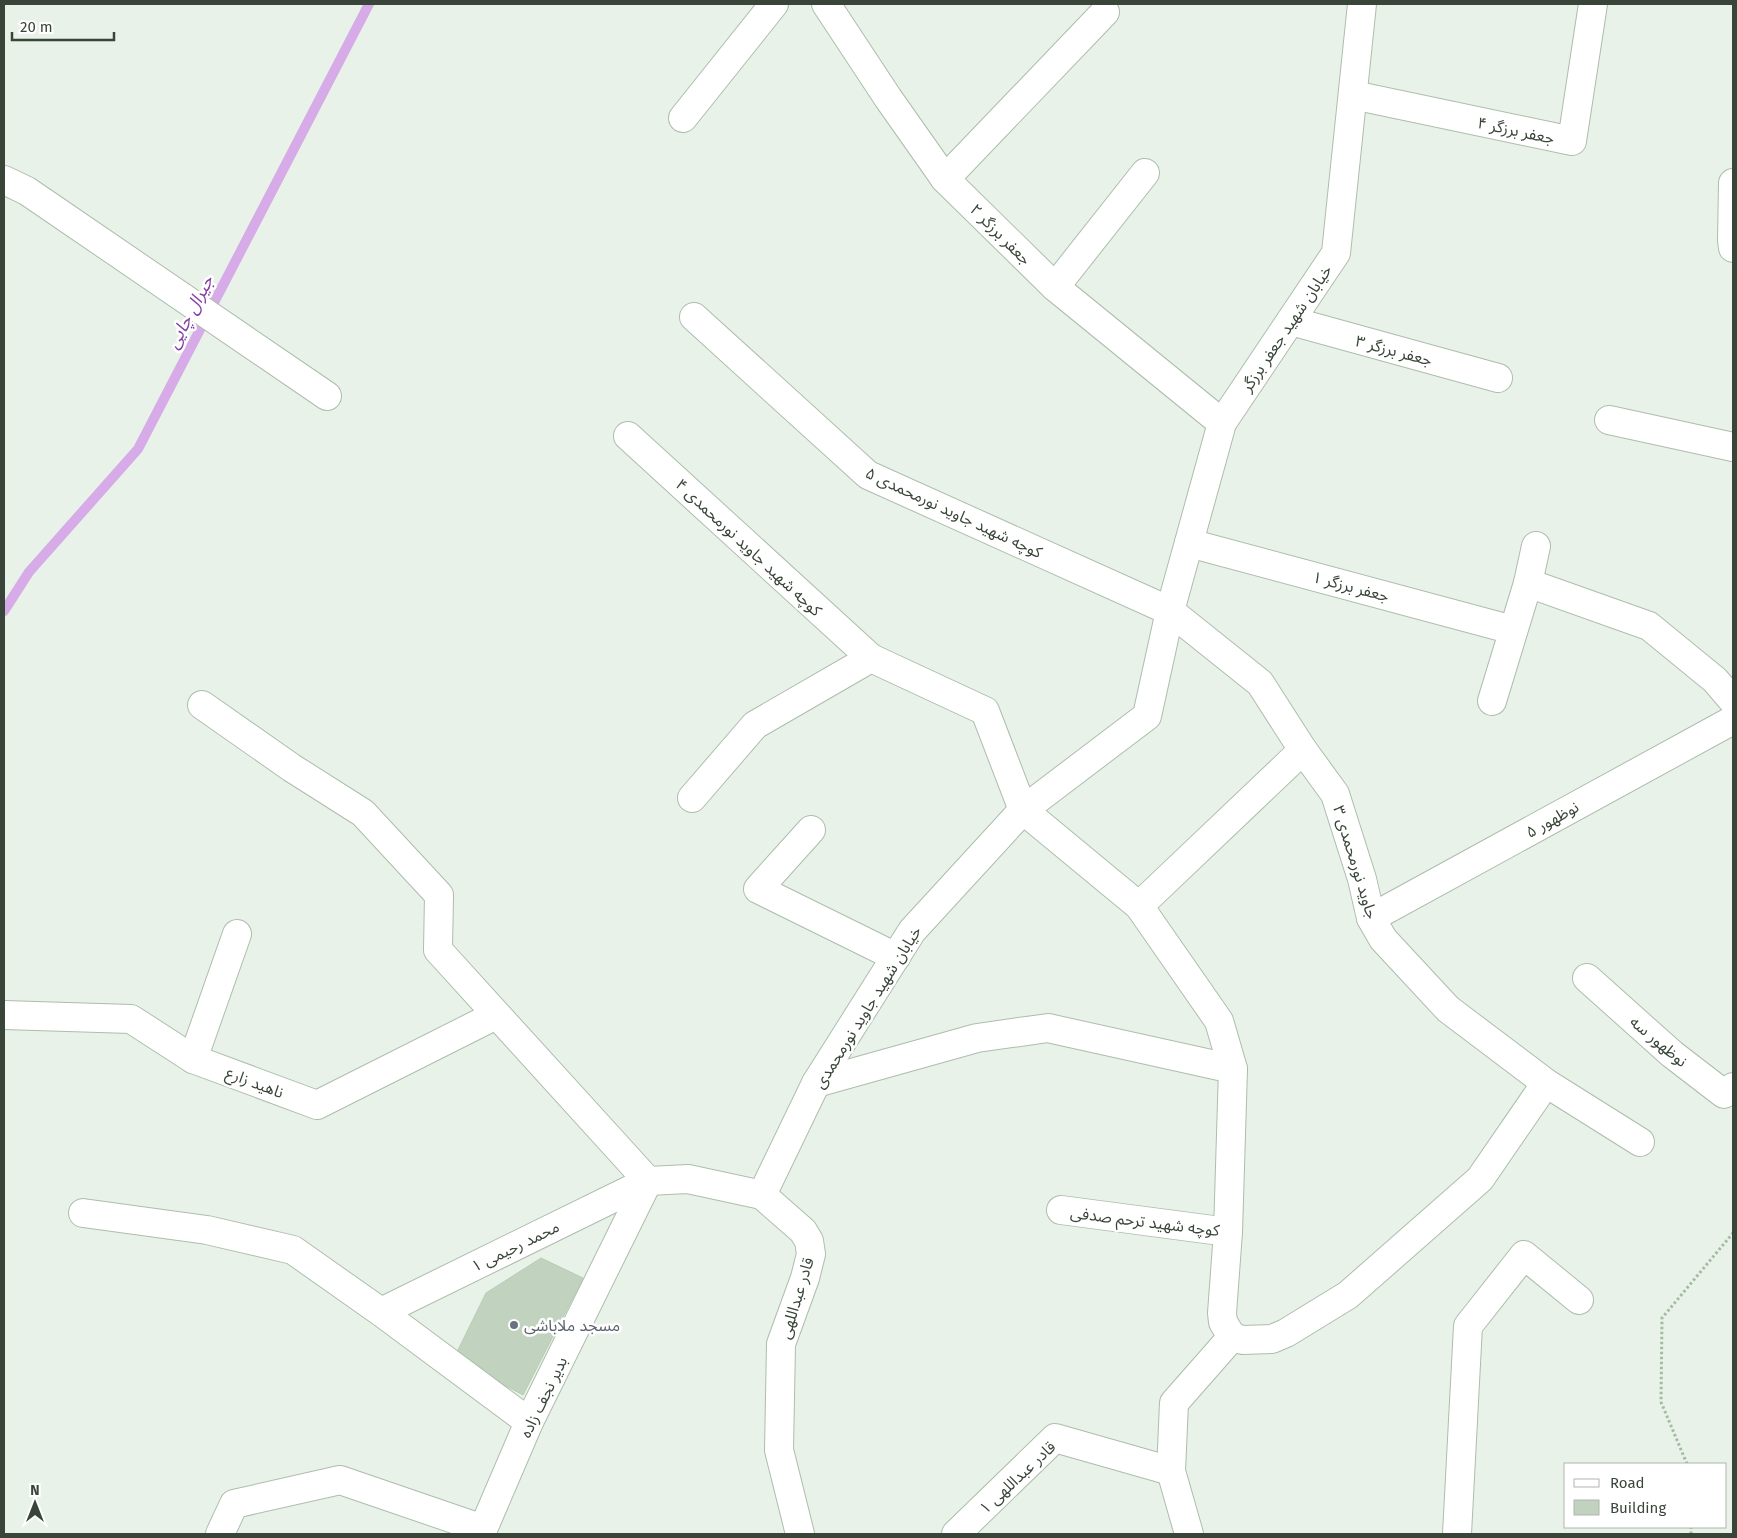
<svg xmlns="http://www.w3.org/2000/svg" width="1737" height="1538" font-family="'Fira Sans','Noto Sans Arabic',sans-serif">
	<style>
		.lines { fill: none; stroke-linecap: round; stroke-linejoin: round }
		.stream { stroke: #d6abe8; stroke-width: 10 }
		.building { fill: #c1d3bf; stroke: #b6cdb3 }
		.minor-casing { stroke: #adbdac; stroke-width: 30 }
		.path { stroke: #a1bd9f; stroke-width: 3; stroke-dasharray: 2.5 2.5; stroke-linecap: butt }
		.minor { stroke: #fff; stroke-width: 28 }
		.worship-dot { fill: #6b7280; stroke: #fff; stroke-width: 2 }
		.labels { text-anchor: middle; stroke-width: 5; stroke-linejoin: round; paint-order: stroke }
		.street-label { font-size: 16px; fill: #394538; stroke: #fff }
		.worship-label { font-size: 16px; fill: #5b616d; stroke: #fff; text-anchor: start }
		.water-label { font-size: 18px; font-style: italic; fill: #873da5; stroke: #fff }
	</style>
	<rect width="100%" height="100%" fill="#e9f2e8"/>
	<g class="lines">
		<polyline class="stream" points="4,611 29,572 138,449 369,4"/>
	</g>
	<polygon class="building" points="541,1258 583,1278 523,1395 454,1358 486,1293"/>
	<g class="lines">
		<defs>
			<g id="minor">
				<polyline points="826,4 888,98 945,179 1055,287 1222,423"/>
				<polyline points="1353,95 1572,141 1593,4"/>
				<polyline points="683,118 774,4"/>
				<polyline points="945,179 1105,12"/>
				<polyline points="4,180 27,191 327,396"/>
				<polyline points="1733,183 1732,240 1733,248"/>
				<polyline points="1055,287 1145,173"/>
				<polyline points="694,317 868,475 1170,611 1260,683 1303,750 1335,794 1362,879 1371,918 1383,939 1448,1009 1546,1083 1640,1142"/>
				<polyline points="1291,321 1498,378"/>
				<polyline points="1609,420 1733,447"/>
				<polyline points="628,436 871,658"/>
				<polyline points="1189,543 1513,630"/>
				<polyline points="1528,583 1649,626 1715,680 1733,701"/>
				<polyline points="1492,701 1528,583 1536,546"/>
				<polyline points="202,705 292,768 363,813 439,895 438,950 648,1181"/>
				<polyline points="692,798 755,725 871,658 985,711 1023,810 1139,906 1219,1021 1233,1069 1228,1232 1222,1313 1223,1322 1232,1337 1243,1340 1272,1339 1286,1333 1348,1295 1480,1179 1546,1083"/>
				<polyline points="811,830 758,889 896,957"/>
				<polyline points="1139,906 1303,750"/>
				<polyline points="1371,918 1733,720"/>
				<polyline points="1587,978 1672,1054 1724,1094 1733,1087"/>
				<polyline points="4,1015 131,1019 193,1059 317,1105 496,1015"/>
				<polyline points="193,1059 237,934"/>
				<polyline points="816,1083 977,1038 1048,1028 1233,1069"/>
				<polyline points="762,1195 816,1083 912,931 1023,810 1147,716 1170,611 1222,423 1336,253 1362,4"/>
				<polyline points="1061,1210 1228,1232"/>
				<polyline points="83,1213 207,1230 293,1250 381,1312 529,1422"/>
				<polyline points="381,1312 648,1181 688,1179 762,1195 803,1231 809,1241 811,1254 805,1278 781,1344 779,1450 800,1534"/>
				<polyline points="220,1534 234,1504 340,1480 483,1529"/>
				<polyline points="481,1534 529,1422 648,1181"/>
				<polyline points="956,1534 1055,1438 1171,1471"/>
				<polyline points="1189,1534 1171,1471 1174,1403 1232,1337"/>
				<polyline points="1457,1534 1468,1326 1524,1255 1579,1300"/>
			</g>
		</defs>
		<use href="#minor" class="minor-casing"/>
		<g class="path">
			<polyline points="1687,1464 1661,1402 1662,1318 1733,1233"/>
			<polyline points="1691,1534 1691,1527"/>
		</g>
		<use href="#minor" class="minor"/>
	</g>
	<circle class="worship-dot" cx="514" cy="1325" r="5"/>
	<g class="labels">
		<g class="street-label">
			<text transform="translate(1516 130) rotate(12)" y="6">جعفر برزگر ۴</text>
			<text transform="translate(1001 234) rotate(45)" y="6">جعفر برزگر ۲</text>
			<text transform="translate(1286 328) rotate(-56)" y="6">خیابان شهید جعفر برزگر</text>
			<text transform="translate(1394 350) rotate(15)" y="6">جعفر برزگر ۳</text>
			<text transform="translate(954 512) rotate(25)" y="6">کوچه شهید جاوید نورمحمدی ۵</text>
			<text transform="translate(749 547) rotate(43)" y="6">کوچه شهید جاوید نورمحمدی ۴</text>
			<text transform="translate(1351 586) rotate(15)" y="6">جعفر برزگر ۱</text>
			<text transform="translate(1552 819) rotate(-29)" y="6">نوظهور ۵</text>
			<text transform="translate(1356 862) rotate(73)" y="6">جاوید نورمحمدی ۳</text>
			<text transform="translate(867 1007) rotate(-58)" y="6">خیابان شهید جاوید نورمحمدی</text>
			<text transform="translate(1659 1041) rotate(40)" y="6">نوظهور سه</text>
			<text transform="translate(255 1082) rotate(21)" y="6">ناهید زارع</text>
			<text transform="translate(1145 1221) rotate(7)" y="6">کوچه شهید ترحم صدفی</text>
			<text transform="translate(515 1246) rotate(-26)" y="6">محمد رحیمی ۱</text>
			<text transform="translate(796 1298) rotate(-73)" y="6">قادر عبداللهی</text>
			<text transform="translate(543 1397) rotate(-64)" y="6">بدیر نجف زاده</text>
			<text transform="translate(1017 1477) rotate(-43)" y="6">قادر عبداللهی ۱</text>
		</g>
		<g class="worship-label">
			<text x="524" y="1331">مسجد ملاباشی</text>
		</g>
		<g class="water-label">
			<text transform="translate(190 312) rotate(-62)" y="6">جیرال چایی</text>
		</g>
	</g>
	<rect width="1737" height="1538" fill="none" stroke="#394538" stroke-width="10"/>
	<rect x="1564" y="1463" width="162" height="65" fill="#ffffff" stroke="#b0b5af"/>
	<rect x="1574" y="1479" width="25" height="8" fill="#ffffff" stroke="#b0b5af"/>
	<text x="1610" y="1488" font-size="15" fill="#394538">Road</text>
	<rect x="1574" y="1500" width="25" height="15" fill="#c1d3bf" stroke="#b0b5af"/>
	<text x="1610" y="1513" font-size="15" fill="#394538">Building</text>
	<g transform="translate(35 1503)" stroke="#ffffff" stroke-width="4" paint-order="stroke">
	<path d="M0-4L9 19L0 12L-9 19Z" fill="#394538"/>
	<text y="-8" font-size="14" font-weight="bold" text-anchor="middle" fill="#394538">N</text>
	</g>
	<path d="M12 32v8h102v-8" fill="none" stroke="#394538" stroke-width="2.5"/>
	<text x="20" y="32" font-size="15" fill="#394538" stroke="#ffffff" stroke-width="4" paint-order="stroke">20 m</text>
</svg>
